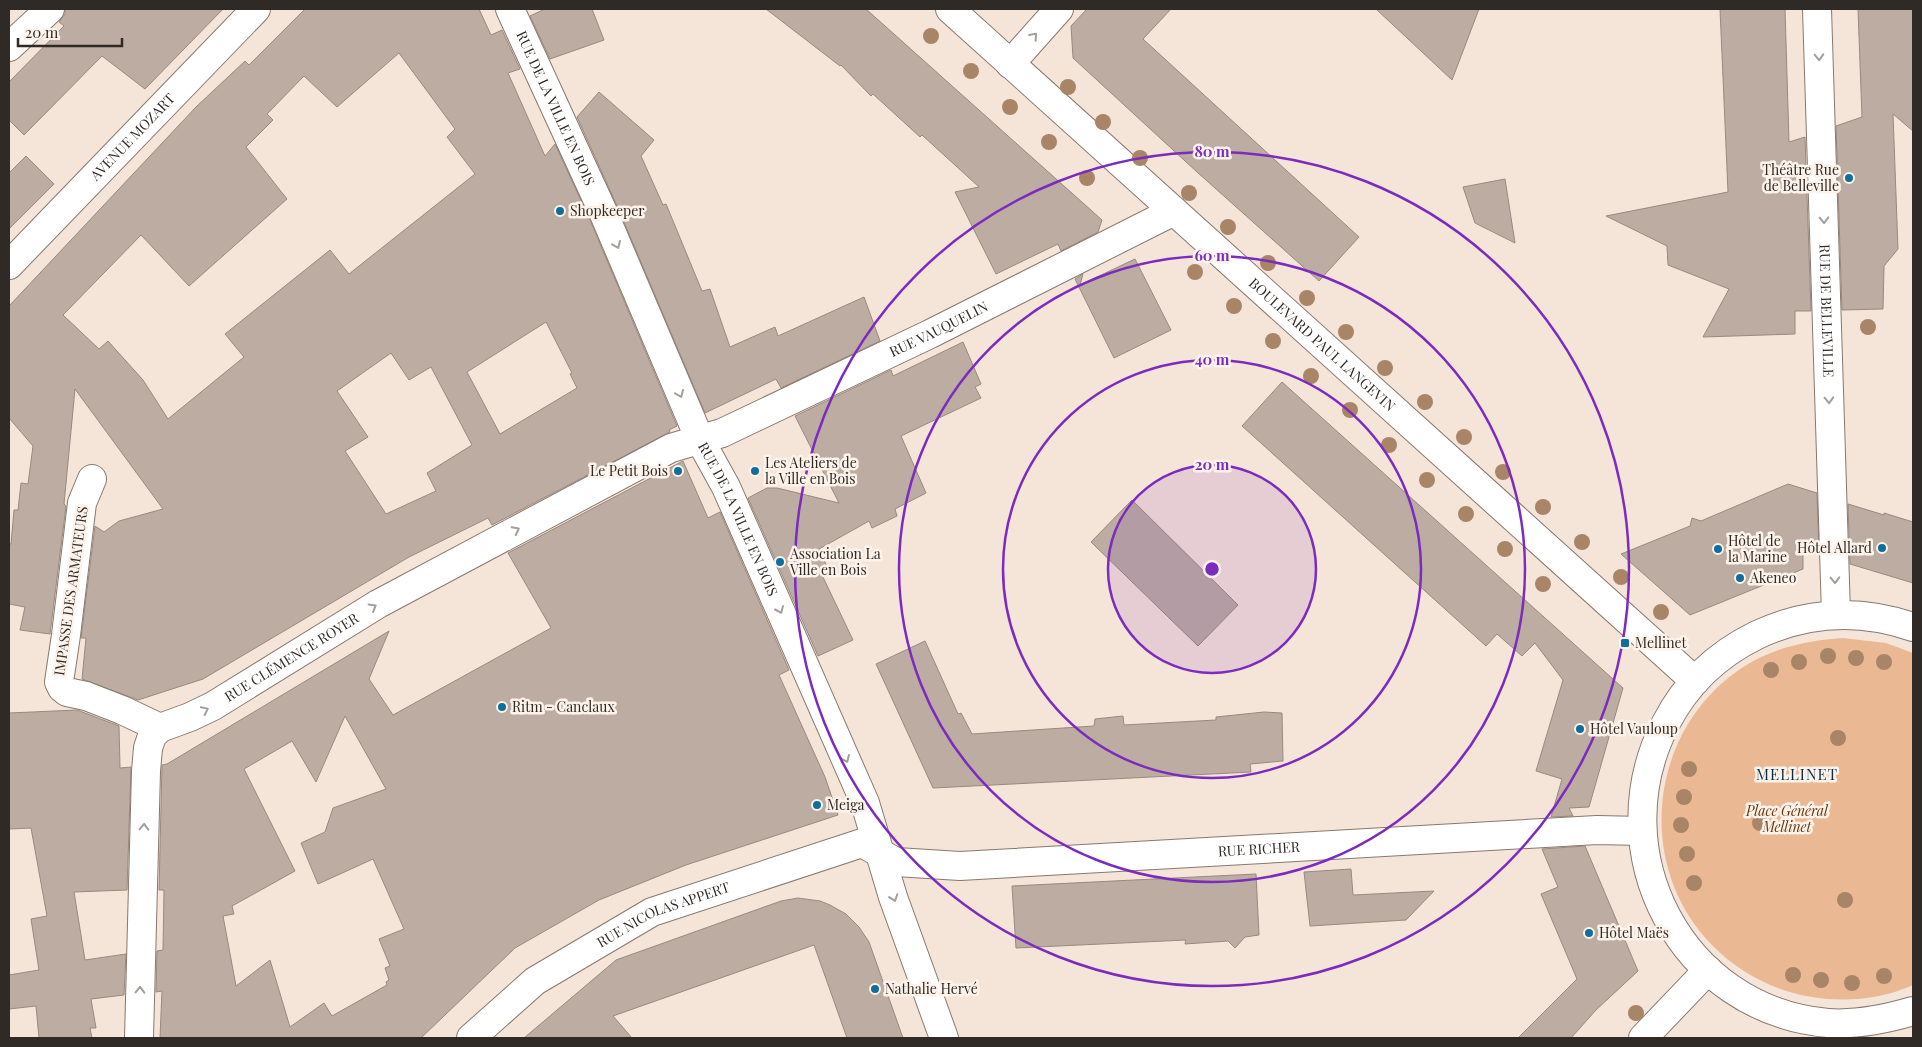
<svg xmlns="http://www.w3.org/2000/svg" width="1922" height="1047" font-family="'Playfair Display',serif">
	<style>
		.green { fill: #ebb894 }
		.building { fill: #bcaca1; stroke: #99897e; fill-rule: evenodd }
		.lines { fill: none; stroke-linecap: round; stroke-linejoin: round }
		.minor-casing { stroke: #88796e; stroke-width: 30 }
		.minor { stroke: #fff; stroke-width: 28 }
		.tree { fill: #a88567 }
		.oneway { stroke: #a29f9d }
		.ring { fill: none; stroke: #7b2cbf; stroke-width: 2.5 }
		.poi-dot { fill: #0e6e9c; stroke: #fdf3eb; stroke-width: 2 }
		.labels { text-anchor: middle; stroke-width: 5; stroke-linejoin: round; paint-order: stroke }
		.street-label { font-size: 14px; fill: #302a26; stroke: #fdf3eb }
		.poi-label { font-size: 14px; fill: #302a26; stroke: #fdf3eb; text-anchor: start }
		.park-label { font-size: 14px; font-style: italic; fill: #69380b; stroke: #fdf3eb }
		.neighbourhood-label { font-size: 15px; letter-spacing: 1px; fill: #042f46; stroke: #fdf3eb }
		.centre { fill: #7b2cbf; stroke: #fdf3eb; stroke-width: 2.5 }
		.ring-label { font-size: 15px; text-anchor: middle; font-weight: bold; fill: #7b2cbf; stroke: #fdf3eb; stroke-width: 5; stroke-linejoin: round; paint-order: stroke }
	</style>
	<rect width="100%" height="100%" fill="#f5e4d8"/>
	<path class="green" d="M1843,638L1886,643L1913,653V985C1880,1000 1842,1003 1806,996C1771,989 1739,972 1714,947C1628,862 1651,713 1759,658C1786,645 1814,640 1843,638Z"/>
	<g class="building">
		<polygon points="65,9 223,9 145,89 102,56 24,135 9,120 9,82 64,26 59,22 65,14"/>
		<path d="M305,9H479L491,35L502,30L520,69L508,73L545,156L555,144L590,220L677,426L669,430L670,432L492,525L488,518L409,557L203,679L138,700L82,679L86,638H81L95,526L104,532L119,521L163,509L75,389L64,504L66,506L50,634L20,630L25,607L9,604V544H11L14,510H18L21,483L28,484L33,446L9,418V306L196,107L245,61L249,65ZM399,53L455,129L447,137L475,174L349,274L330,250L225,334L244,357L168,419L143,380L108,341L99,349L63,315L141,235L189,286L287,199L246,147L273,120L267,114L304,76L337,107ZM546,322L572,373L570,374L577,388L500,434L467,372ZM391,353L409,380L431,367L472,445L427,473L436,491L386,514L345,451L368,437L337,391Z"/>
		<polygon points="545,9 592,9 604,40 550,59 530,16"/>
		<polygon points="766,9 866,9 1102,220 1098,232 1061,251 1058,244 996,274 955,192 979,187 922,135 920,137 873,94 871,96 841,65 840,66"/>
		<polygon points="1087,9 1171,9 1143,39 1359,237 1319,281 1197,172 1073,58 1071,26"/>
		<polygon points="1376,9 1479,9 1452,80"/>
		<polygon points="1720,9 1785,9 1789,142 1805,137 1811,311 1795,311 1795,334 1703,337 1729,289 1668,265 1667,246 1606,216 1728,192"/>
		<polygon points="1858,9 1913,9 1913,131 1893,114 1898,249 1884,266 1883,309 1842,310 1836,126 1862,117"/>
		<polygon points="599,92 654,140 641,156 663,205 666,204 702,291 710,289 730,347 775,327 778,336 864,297 880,341 781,388 776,379 705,413 618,208 577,117"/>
		<polygon points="26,156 54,184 9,229 9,173"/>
		<polygon points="1505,179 1515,243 1475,223 1463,187"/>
		<polygon points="1135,259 1171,330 1114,358 1075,279 1083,274 1080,285"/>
		<polygon points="963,342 981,384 975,387 981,398 901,436 926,493 895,509 897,516 872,528 869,521 819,549 829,571 822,575 853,640 818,656 748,498 767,488 777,488 839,503 795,416 891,370 893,376"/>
		<polygon points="1282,382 1623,688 1589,807 1569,808 1573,816 1551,817 1562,779 1536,771 1563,680 1535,643 1522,656 1497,634 1486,646 1242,426"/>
		<path d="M683,461L708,518L720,512L789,670L779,675L825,777L838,815L686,865L599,900L515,948L421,1038H160L162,991L156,992L157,951L163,950L164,890H159L162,765L167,764L389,631L369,679L393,715L551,628L508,553ZM345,716L386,789L333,808L325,832L301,843L318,884L373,859L404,929L379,939L390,966L385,968L389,980L386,982L387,985L332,1016L324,1003L290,1027L270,960L236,986L223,916L234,914L232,906L295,871L244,769L292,741L316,782Z"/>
		<polygon points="1788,484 1817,493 1819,555 1803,550 1803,569 1690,615 1621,554 1690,526 1692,518 1701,521"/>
		<polygon points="1132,500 1238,605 1198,646 1091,542"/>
		<polygon points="1848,504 1884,515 1884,513 1913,522 1913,583 1850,564"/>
		<polygon points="925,641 958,714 961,713 972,734 1094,726 1095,719 1123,716 1124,725 1216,720 1216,717 1264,712 1282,713 1283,761 1250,764 1251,772 933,788 876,664"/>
		<polygon points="77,710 119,726 120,768 131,767 127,890 74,892 85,960 126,954 124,995 91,999 96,1028 90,1028 92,1038 39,1038 36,1006 9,1009 9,975 39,970 31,919 47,916 31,828 9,829 9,713"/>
		<polygon points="1585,846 1638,971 1596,1010 1571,1038 1518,1038 1577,979 1541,894 1558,887 1542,849"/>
		<polygon points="1351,869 1353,895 1434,891 1406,920 1310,926 1304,872"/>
		<polygon points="1256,874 1259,935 1245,937 1235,948 1228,941 1185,944 1186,940 1016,948 1012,886"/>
		<polygon points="798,898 820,901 830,905 846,914 859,927 869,942 903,1038 847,1038 814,945 613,1016 632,1038 524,1038 616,960 781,901"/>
	</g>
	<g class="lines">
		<defs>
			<g id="minor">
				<path id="s1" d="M510,9L604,214L700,440L726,487L865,803L893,897L944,1038"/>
				<path id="s2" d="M950,9L1695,681"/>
				<path id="s3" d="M1817,9L1836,614"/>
				<polyline points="9,47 50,9"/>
				<polyline points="1010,64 1059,9"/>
				<path id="s4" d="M9,265L256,9"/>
				<polyline points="92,479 82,503 66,635 59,682 62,688 67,692 86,696 122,710 160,728"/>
				<path d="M1913,627C1860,609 1808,611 1757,635C1718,654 1686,684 1666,723C1599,852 1681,1010 1828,1023C1857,1025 1886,1019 1913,1011"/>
				<path id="s5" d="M139,1038L146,771L148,748L152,736L160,728L190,717L213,706L378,604L671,448L722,433L930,334L1174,211"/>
				<path id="s6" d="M471,1038L535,981L652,912L862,843L896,862L960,866L1597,830L1642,831"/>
				<polyline points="1643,1038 1708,970"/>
			</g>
		</defs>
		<use href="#minor" class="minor-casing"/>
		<use href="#minor" class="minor"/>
	</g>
	<g class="tree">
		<circle cx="931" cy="36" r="8"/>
		<circle cx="971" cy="71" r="8"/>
		<circle cx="1068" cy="87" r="8"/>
		<circle cx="1010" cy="107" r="8"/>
		<circle cx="1103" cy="122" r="8"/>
		<circle cx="1049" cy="142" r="8"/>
		<circle cx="1140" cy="158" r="8"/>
		<circle cx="1087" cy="178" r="8"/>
		<circle cx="1189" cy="193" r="8"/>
		<circle cx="1228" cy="227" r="8"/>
		<circle cx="1268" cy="263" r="8"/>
		<circle cx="1195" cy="272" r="8"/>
		<circle cx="1307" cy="298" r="8"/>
		<circle cx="1234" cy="306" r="8"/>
		<circle cx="1868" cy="327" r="8"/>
		<circle cx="1346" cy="332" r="8"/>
		<circle cx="1273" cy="341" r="8"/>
		<circle cx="1385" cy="368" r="8"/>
		<circle cx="1311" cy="376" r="8"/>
		<circle cx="1425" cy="402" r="8"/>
		<circle cx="1350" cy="410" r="8"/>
		<circle cx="1464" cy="437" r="8"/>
		<circle cx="1389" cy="445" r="8"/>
		<circle cx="1503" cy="472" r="8"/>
		<circle cx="1427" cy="480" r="8"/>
		<circle cx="1543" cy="507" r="8"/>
		<circle cx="1466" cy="514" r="8"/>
		<circle cx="1582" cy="542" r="8"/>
		<circle cx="1505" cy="549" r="8"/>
		<circle cx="1621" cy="577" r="8"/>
		<circle cx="1543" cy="584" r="8"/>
		<circle cx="1661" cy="612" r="8"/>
		<circle cx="1828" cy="656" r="8"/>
		<circle cx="1856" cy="658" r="8"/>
		<circle cx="1799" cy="662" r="8"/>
		<circle cx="1884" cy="662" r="8"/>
		<circle cx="1771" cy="670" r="8"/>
		<circle cx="1838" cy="738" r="8"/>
		<circle cx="1689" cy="769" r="8"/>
		<circle cx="1684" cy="797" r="8"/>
		<circle cx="1760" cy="823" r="8"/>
		<circle cx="1681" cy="825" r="8"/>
		<circle cx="1687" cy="854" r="8"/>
		<circle cx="1694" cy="883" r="8"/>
		<circle cx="1845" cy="900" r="8"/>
		<circle cx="1793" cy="975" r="8"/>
		<circle cx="1884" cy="976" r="8"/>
		<circle cx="1821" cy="980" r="8"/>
		<circle cx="1852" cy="983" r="8"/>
		<circle cx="1636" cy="1013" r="8"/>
	</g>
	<defs><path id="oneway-chevron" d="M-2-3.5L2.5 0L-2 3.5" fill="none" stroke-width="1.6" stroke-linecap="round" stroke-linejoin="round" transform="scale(1.25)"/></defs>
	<g class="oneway">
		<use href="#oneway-chevron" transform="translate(1034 36) rotate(-49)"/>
		<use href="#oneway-chevron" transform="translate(1819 57) rotate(88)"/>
		<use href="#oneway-chevron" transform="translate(1824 220) rotate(88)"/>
		<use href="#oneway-chevron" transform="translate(617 245) rotate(67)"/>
		<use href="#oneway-chevron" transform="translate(680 394) rotate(67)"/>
		<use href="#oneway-chevron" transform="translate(1829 400) rotate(88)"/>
		<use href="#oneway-chevron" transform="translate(516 530) rotate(-28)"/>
		<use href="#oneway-chevron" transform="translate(1835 580) rotate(89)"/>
		<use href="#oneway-chevron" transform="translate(373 607) rotate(-31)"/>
		<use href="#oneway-chevron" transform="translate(780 610) rotate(66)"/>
		<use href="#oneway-chevron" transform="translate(205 710) rotate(-26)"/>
		<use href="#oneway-chevron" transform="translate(846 759) rotate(66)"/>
		<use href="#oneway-chevron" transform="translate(144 827) rotate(-88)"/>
		<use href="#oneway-chevron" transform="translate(894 898) rotate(71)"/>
		<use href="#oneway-chevron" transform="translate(140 990) rotate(-89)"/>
	</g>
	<circle cx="1212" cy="569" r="104" fill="#7b2cbf" fill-opacity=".12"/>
	<g class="ring">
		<circle cx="1212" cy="569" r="104"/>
		<circle cx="1212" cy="569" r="209"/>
		<circle cx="1212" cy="569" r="313"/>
		<circle cx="1212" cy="569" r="417"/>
	</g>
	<g class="poi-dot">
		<circle cx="1849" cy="178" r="5"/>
		<circle cx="560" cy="211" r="5"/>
		<circle cx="678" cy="471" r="5"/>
		<circle cx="755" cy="471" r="5"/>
		<circle cx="1882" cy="548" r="5"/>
		<circle cx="1718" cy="549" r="5"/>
		<circle cx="780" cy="562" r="5"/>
		<circle cx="1740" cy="578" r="5"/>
		<rect x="1620" y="638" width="10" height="10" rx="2.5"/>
		<circle cx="502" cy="707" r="5"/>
		<circle cx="1580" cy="729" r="5"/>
		<circle cx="817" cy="805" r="5"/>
		<circle cx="1589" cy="933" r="5"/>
		<circle cx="875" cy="989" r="5"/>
	</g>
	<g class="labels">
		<g class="street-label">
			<text dy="5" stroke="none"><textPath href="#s1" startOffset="109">RUE DE LA VILLE EN BOIS</textPath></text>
			<text dy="5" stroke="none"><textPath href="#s4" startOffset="178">AVENUE MOZART</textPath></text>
			<text dy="5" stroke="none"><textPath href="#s3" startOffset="302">RUE DE BELLEVILLE</textPath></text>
			<text dy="5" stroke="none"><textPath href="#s5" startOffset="1191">RUE VAUQUELIN</textPath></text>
			<text dy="5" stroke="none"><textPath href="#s2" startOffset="501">BOULEVARD PAUL LANGEVIN</textPath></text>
			<text dy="5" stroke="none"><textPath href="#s1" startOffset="559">RUE DE LA VILLE EN BOIS</textPath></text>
			<text transform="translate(71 591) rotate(-82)" y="5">IMPASSE DES ARMATEURS</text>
			<text dy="5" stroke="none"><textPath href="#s5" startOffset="464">RUE CLÉMENCE ROYER</textPath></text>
			<text dy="5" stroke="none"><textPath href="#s6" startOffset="845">RUE RICHER</textPath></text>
			<text dy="5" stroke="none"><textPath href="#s6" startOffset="231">RUE NICOLAS APPERT</textPath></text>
		</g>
		<g class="poi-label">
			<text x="1839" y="175" text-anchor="end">Théâtre Rue<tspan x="1839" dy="16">de Belleville</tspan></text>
			<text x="570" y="216">Shopkeeper</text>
			<text x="765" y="468">Les Ateliers de<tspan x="765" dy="16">la Ville en Bois</tspan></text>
			<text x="668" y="476" text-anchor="end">Le Petit Bois</text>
			<text x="1728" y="546">Hôtel de<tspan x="1728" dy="16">la Marine</tspan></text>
			<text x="1872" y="553" text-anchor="end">Hôtel Allard</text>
			<text x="790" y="559">Association La<tspan x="790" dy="16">Ville en Bois</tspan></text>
			<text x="1750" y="583">Akeneo</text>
			<text x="1635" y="648">Mellinet</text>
			<text x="512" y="712">Ritm - Canclaux</text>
			<text x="1590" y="734">Hôtel Vauloup</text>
			<text x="827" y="810">Meiga</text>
			<text x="1599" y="938">Hôtel Maës</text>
			<text x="885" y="994">Nathalie Hervé</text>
		</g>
		<g class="park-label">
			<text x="1787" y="816">Place Général<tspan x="1787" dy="16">Mellinet</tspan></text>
		</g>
		<g class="neighbourhood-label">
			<text x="1797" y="780">MELLINET</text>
		</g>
	</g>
	<circle cx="1212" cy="569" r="8" class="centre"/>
	<g class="ring-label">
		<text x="1212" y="157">80 m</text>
		<text x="1212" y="261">60 m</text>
		<text x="1212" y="365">40 m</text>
		<text x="1212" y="470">20 m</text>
	</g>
	<rect width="1922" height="1047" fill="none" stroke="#302a26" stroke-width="20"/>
	<path d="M18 38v8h104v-8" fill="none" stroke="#302a26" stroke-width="2.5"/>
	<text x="25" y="38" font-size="15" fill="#302a26" stroke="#fdf3eb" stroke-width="4" paint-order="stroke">20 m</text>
</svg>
